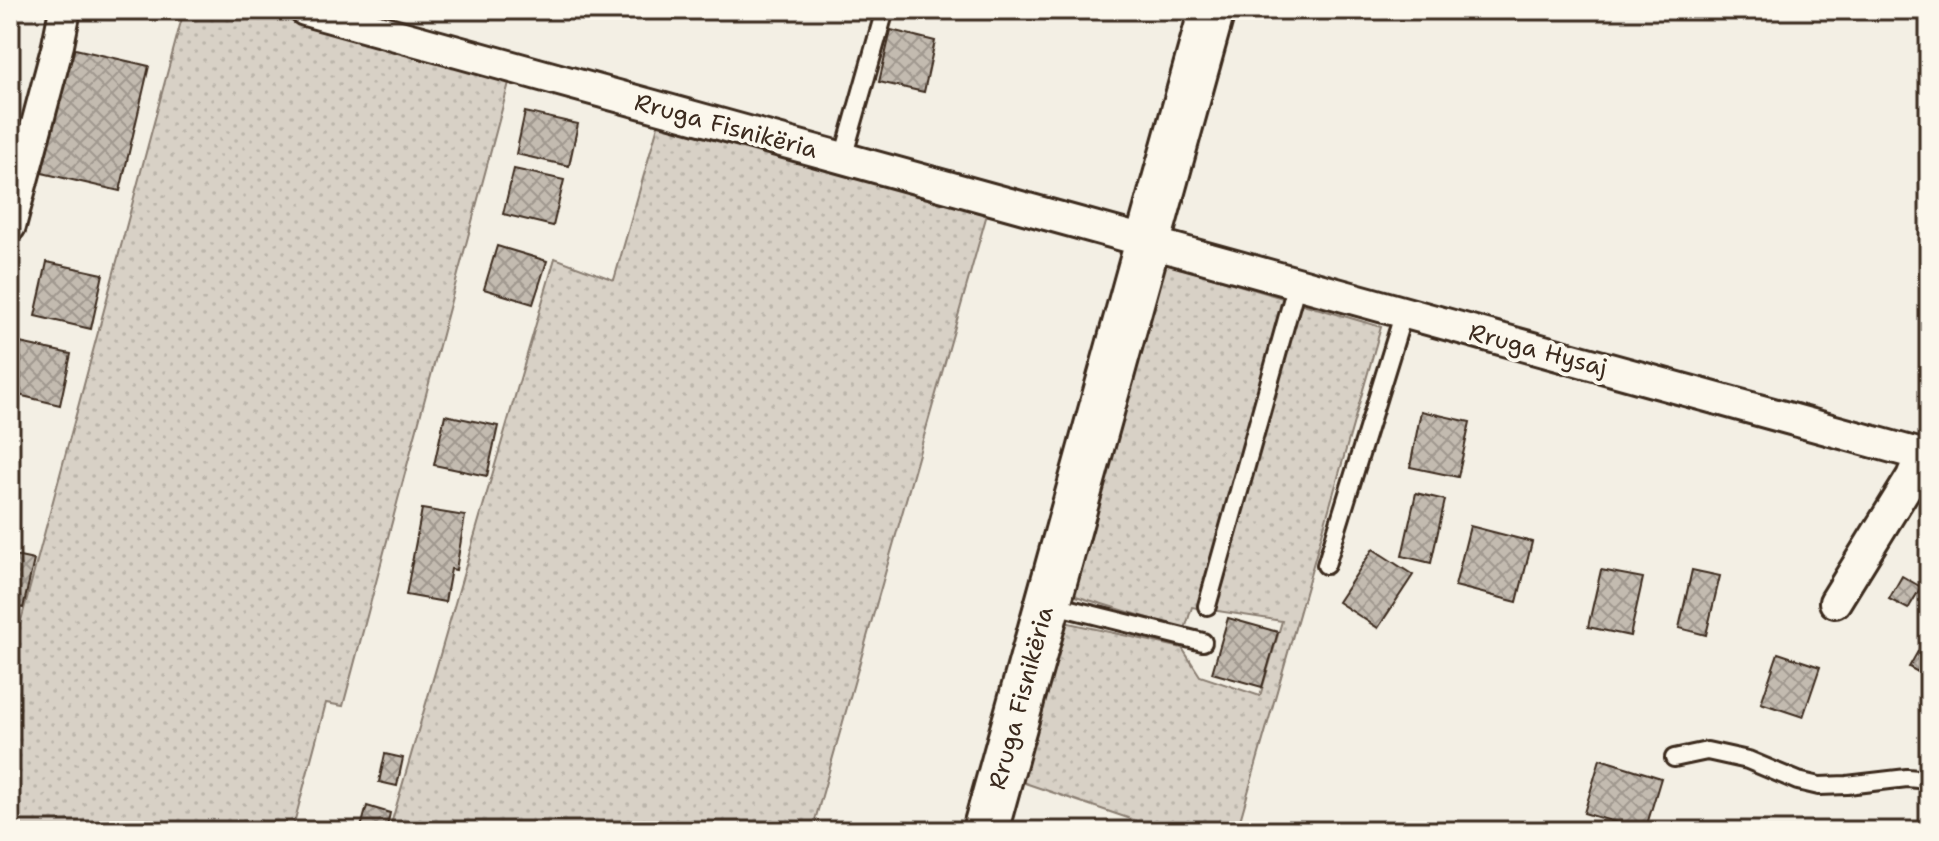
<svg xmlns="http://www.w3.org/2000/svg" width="1939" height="841" font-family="'Shantell Sans',sans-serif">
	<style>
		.grass { fill: url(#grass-dots); stroke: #8a7e72; stroke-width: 2 }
		.building { fill: url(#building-cross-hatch); stroke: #3b2a1e; stroke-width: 2 }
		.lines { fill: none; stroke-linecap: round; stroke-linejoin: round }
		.lane-casing { stroke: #3b2a1e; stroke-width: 22 }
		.street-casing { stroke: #3b2a1e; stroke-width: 36 }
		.secondary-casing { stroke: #3b2a1e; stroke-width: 50 }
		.lane { stroke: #fbf7ec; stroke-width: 16 }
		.street { stroke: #fbf7ec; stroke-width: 30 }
		.secondary { stroke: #fbf7ec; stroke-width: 44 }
		.labels { text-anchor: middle; stroke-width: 8; stroke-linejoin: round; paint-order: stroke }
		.street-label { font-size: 24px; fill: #3b2a1e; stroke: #fbf7ec }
	</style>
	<defs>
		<pattern id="grass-dots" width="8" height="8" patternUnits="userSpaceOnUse" patternTransform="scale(2)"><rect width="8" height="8" fill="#d8d1c6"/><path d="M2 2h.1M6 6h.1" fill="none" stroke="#bab4aa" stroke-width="1.8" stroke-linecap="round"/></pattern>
		<pattern id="building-cross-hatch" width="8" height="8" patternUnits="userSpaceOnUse" patternTransform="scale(2)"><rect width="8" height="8" fill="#c3bbb0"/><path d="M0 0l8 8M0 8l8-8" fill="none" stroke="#a0988f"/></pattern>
	</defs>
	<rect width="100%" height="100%" fill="#f3efe4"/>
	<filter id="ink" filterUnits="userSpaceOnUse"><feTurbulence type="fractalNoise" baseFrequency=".0125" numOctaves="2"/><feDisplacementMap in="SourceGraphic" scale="16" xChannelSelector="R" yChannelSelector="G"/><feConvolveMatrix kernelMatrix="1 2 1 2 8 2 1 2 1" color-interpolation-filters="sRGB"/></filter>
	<g filter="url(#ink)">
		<g class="grass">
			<polygon points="184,10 250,10 510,79 343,706 326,703 292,831 13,831 10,830 10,662"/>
			<polygon points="659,122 989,207 812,831 389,831 555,258 614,280"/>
			<polygon points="1164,263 1381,327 1237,831 1166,831 1019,781 1064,622 1182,648 1200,676 1260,696 1282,621 1192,607 1185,629 1069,594"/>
		</g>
		<g class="building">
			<polygon points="891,30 935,41 924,92 879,82"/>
			<polygon points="71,48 149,66 120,191 42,173"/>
			<polygon points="525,112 578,124 569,166 516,154"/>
			<polygon points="514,169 564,180 553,226 503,214"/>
			<polygon points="497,246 547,261 533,304 484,289"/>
			<polygon points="47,262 103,274 91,329 35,316"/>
			<polygon points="20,343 71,354 60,405 10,393"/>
			<polygon points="1421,411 1470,422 1458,477 1410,467"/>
			<polygon points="445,415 498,426 487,476 434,465"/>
			<polygon points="1416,493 1445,500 1431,563 1402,556"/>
			<polygon points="422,509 465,516 456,570 451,569 445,602 406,595"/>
			<polygon points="1470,526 1532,542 1517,602 1455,586"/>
			<polygon points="1373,549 1413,575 1378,628 1338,602"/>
			<polygon points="10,555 34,560 23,608 10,605"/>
			<polygon points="1601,570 1643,578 1630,636 1588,627"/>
			<polygon points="1692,570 1720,576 1706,635 1679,628"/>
			<polygon points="1902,576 1921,587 1908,609 1889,599"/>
			<polygon points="1228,618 1278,632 1262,687 1212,673"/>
			<polygon points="1929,632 1929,678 1909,667"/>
			<polygon points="1778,653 1820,667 1803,717 1761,703"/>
			<polygon points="385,754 403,758 397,786 379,782"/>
			<polygon points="1600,759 1661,778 1645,831 1584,813"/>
			<polygon points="367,806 390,813 386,831 360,831"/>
		</g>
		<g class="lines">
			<defs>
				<g id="lane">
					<polyline points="843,158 885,10"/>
					<polyline points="1326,565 1404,312"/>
					<polyline points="1050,604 1203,642"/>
					<polyline points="1207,606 1297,283"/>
					<polyline points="1674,758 1707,751 1748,760 1798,781 1819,786 1847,785 1907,778 1929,780"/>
				</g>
				<g id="street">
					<polyline points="305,10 1929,457"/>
					<polyline points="10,226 58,45 65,10"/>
					<polyline points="1835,602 1912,477 1921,455"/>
				</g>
				<polyline id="secondary" points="985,831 1212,10"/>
			</defs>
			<use href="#lane" class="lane-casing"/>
			<use href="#street" class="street-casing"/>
			<use href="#secondary" class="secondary-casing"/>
			<use href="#lane" class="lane"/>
			<use href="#street" class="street"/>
			<use href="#secondary" class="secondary"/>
		</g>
	</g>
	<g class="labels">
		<g class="street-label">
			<text transform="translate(726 126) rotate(15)" y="8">Rruga Fisnikëria</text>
			<text transform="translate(1538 350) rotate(15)" y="8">Rruga Hysaj</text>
			<text transform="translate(1021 698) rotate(-75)" y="8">Rruga Fisnikëria</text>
		</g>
	</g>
	<rect width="1939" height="841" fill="none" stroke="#fbf7ec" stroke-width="40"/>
	<rect x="20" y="20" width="1899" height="801" fill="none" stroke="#3b2a1e" stroke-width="3" filter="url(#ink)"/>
</svg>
